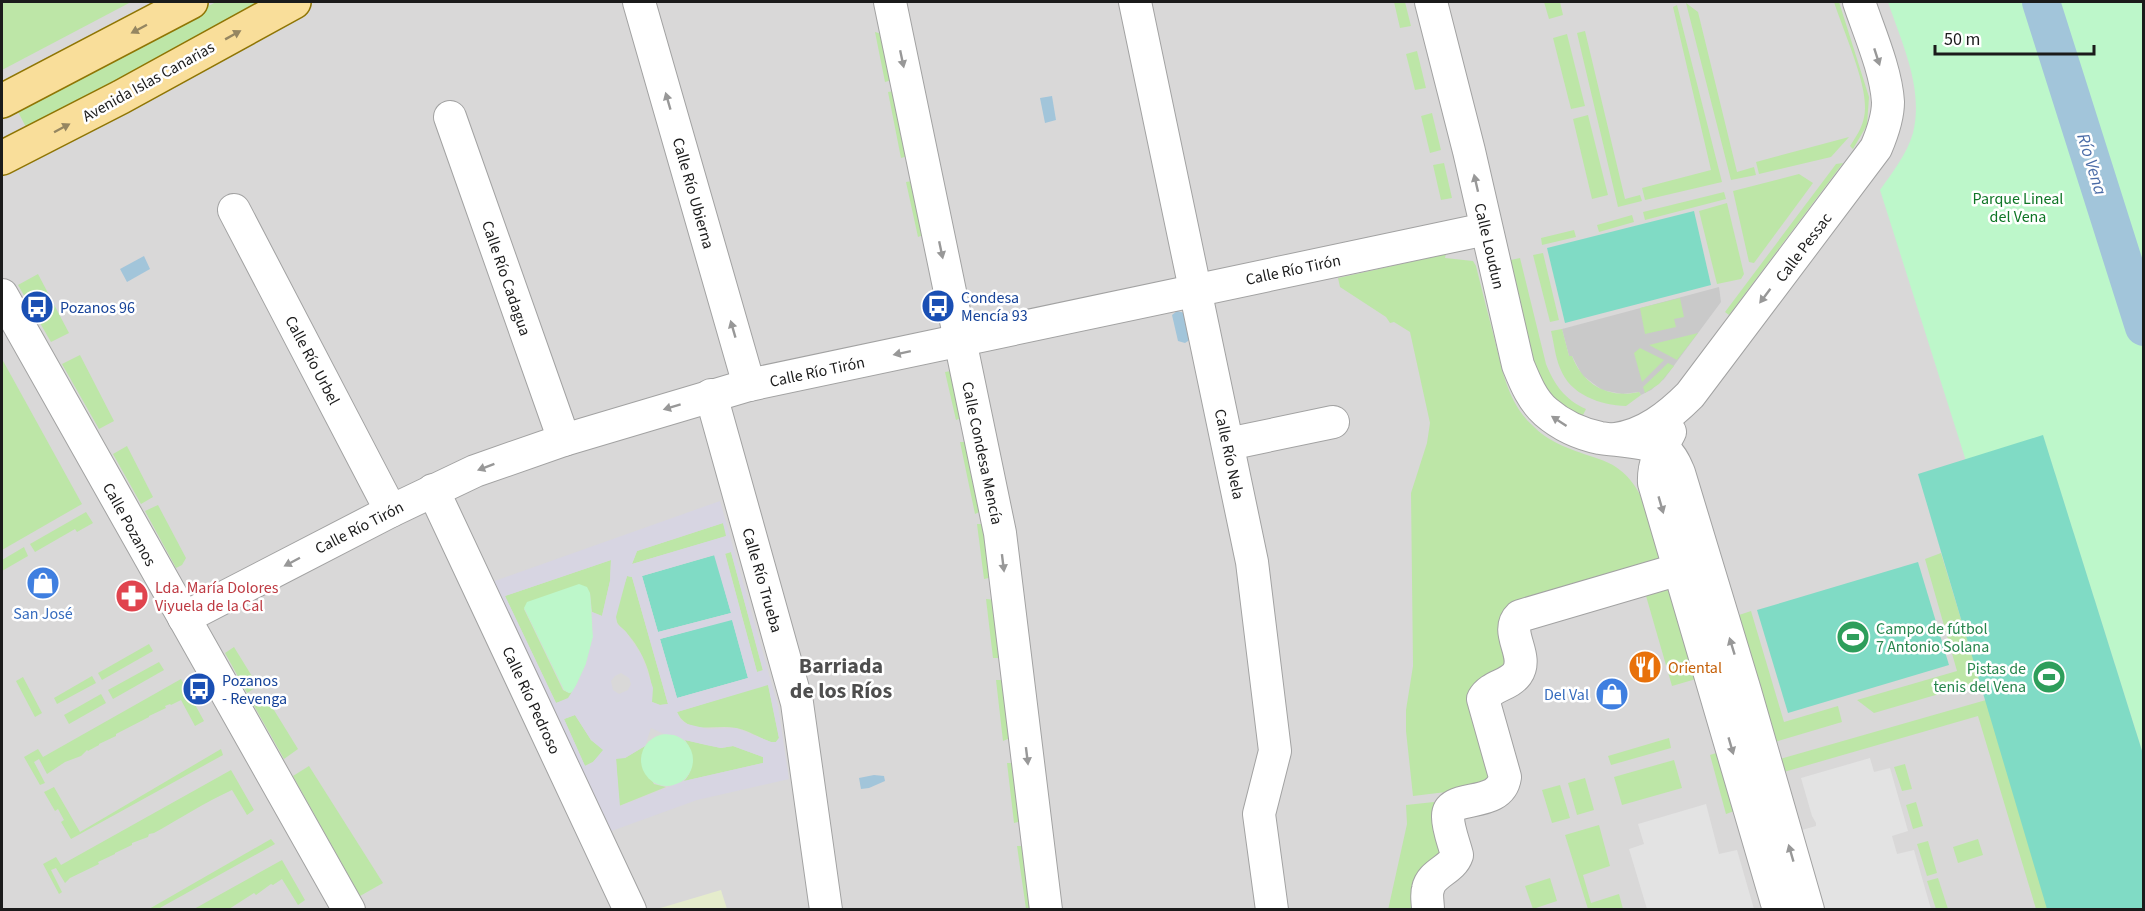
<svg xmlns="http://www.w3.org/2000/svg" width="2145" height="911" font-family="'Source Sans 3',sans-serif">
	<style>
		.residential { fill: #d9d8d8 }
		.religious { fill: #c9c9c9 }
		.farmland { fill: #e5eccc }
		.grass { fill: #bde6a7 }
		.park { fill: #bdf7ca }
		.pitch { fill: #80dbc5 }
		.parking { fill: #e3e3e3 }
		.plaza { fill: #d7d5e2; fill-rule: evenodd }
		.water { fill: #a2c5da }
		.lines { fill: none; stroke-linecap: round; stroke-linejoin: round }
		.river { stroke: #a2c5da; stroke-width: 38 }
		.minor-casing { stroke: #a2a2a2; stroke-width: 34 }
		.major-casing { stroke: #8f7504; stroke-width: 36 }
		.minor { stroke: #fff; stroke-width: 32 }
		.major { stroke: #f9de9a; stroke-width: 33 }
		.oneway { fill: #958661 }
		.oneway2 { fill: #989898 }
		.labels { text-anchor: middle; stroke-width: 5; stroke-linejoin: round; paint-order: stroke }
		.street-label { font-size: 16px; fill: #1b1b1b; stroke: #fff }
		.park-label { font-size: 16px; fill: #0e7525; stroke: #fff }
		.transit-label { font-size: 16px; fill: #164399; stroke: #fff; text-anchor: start }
		.health-label { font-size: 16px; fill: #be3a42; stroke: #fff; text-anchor: start }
		.shop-label { font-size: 16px; fill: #366cbe; stroke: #fff }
		.leisure-label { font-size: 16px; fill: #27864d; stroke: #fff; text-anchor: start }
		.food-label { font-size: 16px; fill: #c56008; stroke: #fff; text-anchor: start }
		.water-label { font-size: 18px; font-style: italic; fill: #4b6ca7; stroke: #fff }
		.district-label { font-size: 22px; font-weight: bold; fill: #4e4e4e; stroke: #fff }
	</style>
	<rect width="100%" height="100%" fill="#edeae1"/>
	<rect class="residential" x="2" y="2" width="2141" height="907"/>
	<polygon class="religious" points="1719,287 1721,302 1698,333 1664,379 1651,390 1641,395 1639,392 1622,394 1602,390 1582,375 1572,356 1569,356 1562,329"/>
	<polygon class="farmland" points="721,890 727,909 657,909"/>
	<g class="grass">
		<polygon points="2,2 131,2 2,70"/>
		<polygon points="216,2 275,2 29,133 16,108"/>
		<polygon points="1394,2 1405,2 1411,26 1400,28"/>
		<polygon points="1544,2 1560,2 1563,15 1549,19"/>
		<path d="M1834,2H1839L1869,97L1867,125L1853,149L1850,146C1858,134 1865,123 1865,108C1866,81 1843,30 1834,2Z"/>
		<polygon points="1686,3 1698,12 1737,172 1754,167 1756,175 1731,180"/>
		<polygon points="1677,5 1722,182 1645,200 1642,188 1711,170 1673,7"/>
		<polygon points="1585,31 1625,199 1640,195 1642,201 1618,207 1577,33"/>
		<polygon points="875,32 886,35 892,80 885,82"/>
		<polygon points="1567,34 1585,106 1571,109 1553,38"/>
		<polygon points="1417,51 1426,88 1415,90 1406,54"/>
		<polygon points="894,91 908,156 901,158 888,92"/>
		<polygon points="1432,113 1441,150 1430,153 1421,116"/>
		<polygon points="1588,115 1608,195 1592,199 1573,119"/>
		<polygon points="1849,137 1831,157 1759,174 1756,162"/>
		<polygon points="1444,163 1452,198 1441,200 1433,165"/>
		<polygon points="1843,163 1729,315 1725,312 1836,164"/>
		<polygon points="1799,174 1813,183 1754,263 1749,262 1733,191"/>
		<polygon points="912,181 923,235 918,237 906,182"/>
		<polygon points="1724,192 1726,199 1645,220 1643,212"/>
		<polygon points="1727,203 1744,274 1741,279 1717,284 1699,211"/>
		<polygon points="1632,215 1634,222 1599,232 1597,225"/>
		<polygon points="1574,230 1576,237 1542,245 1541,238"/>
		<polygon points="1543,253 1559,320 1550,322 1533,255"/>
		<path d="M1446,254L1445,258L1473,261L1476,266C1482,290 1488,314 1494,337C1502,368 1507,401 1531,424C1550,444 1573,450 1599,459C1646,474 1651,526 1663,567L1503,615L1513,654L1497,681L1494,777L1471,789L1413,796L1406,731V710L1413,666L1411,493L1427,443L1430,423L1410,332L1394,322L1390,323L1386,317L1340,287L1338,278Z"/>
		<path d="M1520,258L1546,364C1554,384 1565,400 1586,409L1580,421L1565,413L1539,383L1506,261Z"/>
		<polygon points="38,274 69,333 51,342 18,285"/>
		<polygon points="1680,298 1684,317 1674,319 1676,327 1645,334 1640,308"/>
		<path d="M1562,329L1569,356H1572C1583,385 1609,399 1639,392L1641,395L1626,406C1600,405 1570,395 1560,368C1555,356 1554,343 1551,331Z"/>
		<polygon points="1698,333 1677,360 1649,345"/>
		<polygon points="1640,348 1664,360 1642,382 1634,353"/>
		<polygon points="80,355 114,421 99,429 62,364"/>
		<polygon points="2,359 82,504 2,550"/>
		<polygon points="1668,363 1674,366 1659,384 1645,393 1643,387"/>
		<polygon points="951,371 964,417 956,420 945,372"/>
		<polygon points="960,442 966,442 984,510 975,514"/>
		<polygon points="127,446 153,497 141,504 113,454"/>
		<polygon points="158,505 186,558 182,565 176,568 145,511"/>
		<polygon points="86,512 93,523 77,532 75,529 35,552 30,544"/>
		<polygon points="723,523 727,536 632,564 637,551"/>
		<polygon points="977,524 986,524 993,577 984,579"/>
		<polygon points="24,547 28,556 2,571 2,560"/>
		<polygon points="731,552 763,671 757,672 725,553"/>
		<polygon points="1941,553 1980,682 1874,713 1857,700 1957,671 1925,559"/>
		<polygon points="611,560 610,581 602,616 592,612 590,593 524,609 563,690 569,693 573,692 568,699 556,703 505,596"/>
		<path d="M627,576L632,577L668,704L660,705L652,702C654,677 643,651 626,632C622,627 616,625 616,617C615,608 624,587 627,576Z"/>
		<polygon points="1668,583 1696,679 1672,686 1644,589"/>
		<polygon points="986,599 997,600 1004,653 999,658 993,658"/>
		<polygon points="1751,611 1784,722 1838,706 1842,722 1775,742 1739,615"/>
		<polygon points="149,644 153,651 102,680 98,673"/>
		<polygon points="234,647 258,686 247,693 225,653"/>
		<polygon points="159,662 164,670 113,699 108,690"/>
		<polygon points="92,676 96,683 57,704 54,698"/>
		<polygon points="23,677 42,713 35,717 16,681"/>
		<polygon points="181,679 204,721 195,726 181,700 171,705 170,704 165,706 166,708 149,716 149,717 116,734 116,736 99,744 99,745 88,751 87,750 81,756 65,762 47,774 39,759 34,762 45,783 40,785 24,757 38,749 43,757"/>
		<polygon points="996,680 1004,680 1015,736 1003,741"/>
		<path d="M768,684L779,738L776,742H771C760,738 747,730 736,728C715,724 688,736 677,712Z"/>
		<polygon points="101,694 106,703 69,724 64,715"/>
		<polygon points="266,697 298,749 284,759 253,704"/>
		<polygon points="1986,700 2048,909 2036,909 1978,716 1784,772 1780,759"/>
		<polygon points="575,715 591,740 604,750 593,762 585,766 564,719"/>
		<polygon points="1669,738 1671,748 1611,765 1608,756"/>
		<path d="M685,740L721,748L733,746L763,757V763L684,781C695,770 694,753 685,740Z"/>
		<polygon points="645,746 641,760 654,784 666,787 619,806 616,758 625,758"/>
		<polygon points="221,749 223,755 71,839 61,822 64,820 58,809 55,811 44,792 54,787 80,832"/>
		<polygon points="1726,750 1743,808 1726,814 1710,755"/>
		<polygon points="1674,760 1682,788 1622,805 1614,777"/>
		<polygon points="1007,763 1014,763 1022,821 1014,823"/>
		<polygon points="1905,764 1912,789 1902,791 1894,767"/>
		<polygon points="309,766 383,883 360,896 293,776"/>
		<path d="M231,770L254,810L247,815L232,790C204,803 181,818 154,833L149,834L148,837L132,843V845L115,853V854L98,862L99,864L70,878L65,883L56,868L51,870L62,892L59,894L43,864L56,857L61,865Z"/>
		<polygon points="1585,778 1594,810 1577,815 1568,783"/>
		<polygon points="1560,785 1570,818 1552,823 1542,790"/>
		<polygon points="1434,802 1444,847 1415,909 1388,910 1407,824 1406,805"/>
		<polygon points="1916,802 1923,826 1913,829 1906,805"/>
		<polygon points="1599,825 1610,866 1583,875 1591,903 1619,894 1623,909 1588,909 1565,835"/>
		<polygon points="271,839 275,844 158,909 149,909"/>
		<polygon points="1978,839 1983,855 1958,863 1953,847"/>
		<polygon points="1928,841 1937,873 1927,876 1917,844"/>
		<polygon points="1017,846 1023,846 1037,909 1026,909"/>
		<polygon points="282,860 305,900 298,905 282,879 273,885 271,884 256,895 254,893 229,909 194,909"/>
		<polygon points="1550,878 1557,901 1533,909 1525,886"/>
		<polygon points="1938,878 1948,909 1936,909 1927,881"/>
	</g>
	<g class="park">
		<path d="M1888,2H2143V754L2043,436L1966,461L1880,190C1892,173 1907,154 1913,133C1924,88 1902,44 1888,2Z"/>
		<polygon points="579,584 587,587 590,593 593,637 586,664 573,692 569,693 564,690 524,608 527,602"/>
		<circle cx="667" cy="760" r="26"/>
	</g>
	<g class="pitch">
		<polygon points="1694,211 1711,285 1565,323 1547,248"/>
		<polygon points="2043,435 2143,754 2143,909 2047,909 1918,474"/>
		<polygon points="715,555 731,613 658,632 642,576"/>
		<polygon points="1918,562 1949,665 1788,713 1757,610"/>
		<polygon points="732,619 748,678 677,698 660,639"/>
	</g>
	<g class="parking">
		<polygon points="1870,758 1874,772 1890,768 1908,831 1892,836 1897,854 1914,850 1931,909 1825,909 1802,830 1816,826 1816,823 1812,816 1801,778"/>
		<polygon points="1706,804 1719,854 1737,850 1754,909 1647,909 1629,849 1644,844 1638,824"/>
	</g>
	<path class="plaza" d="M720,501L778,706L789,779L697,800L606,833L489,583ZM723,523L726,536L632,564L637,551ZM731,552L763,670L757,672L725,554ZM714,555L731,613L658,632L642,576ZM611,560L610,581L602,616L592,612L593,637L586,664L577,684L568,698L556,703L505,596ZM627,576L632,577L668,704L660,705L652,702L653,688L642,656L626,632L617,624L616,617ZM732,620L748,678L677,698L660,639ZM621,673L629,678L631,684L628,690L619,694L613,690L611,681L615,676ZM768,685L779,738L776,742H771L736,728L708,729L687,724L681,720L677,712ZM575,715L591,740L603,750L593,762L585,766L564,719ZM651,728L664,734L675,735L685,740L706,745L721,748L733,746L763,757V763L684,781L620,806L616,759L625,758L645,746Z"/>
	<g class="water">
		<polygon points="1052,96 1056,120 1045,123 1040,98"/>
		<polygon points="144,256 150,269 127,282 120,269"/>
		<polygon points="1177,311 1185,313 1191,339 1185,343 1178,341 1172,315"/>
		<polygon points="874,775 884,776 885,781 869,788 861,789 859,778"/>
	</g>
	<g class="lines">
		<polyline class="river" points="2041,2 2144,327"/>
		<defs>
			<g id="minor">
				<polyline points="639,2 749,385"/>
				<polyline points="890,2 1000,533 1046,910"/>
				<polyline points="1135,2 1252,562 1275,751 1259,814 1272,910"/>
				<path d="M1431,2L1469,151L1518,365C1525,382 1532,400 1546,412C1561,425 1581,434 1600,438C1619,441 1653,441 1667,453C1673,458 1676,466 1679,473L1745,691L1808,910"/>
				<polyline points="450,117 564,440"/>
				<polyline points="234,210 391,511"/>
				<polyline points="2,295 349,910"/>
				<polyline points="711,395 797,703 826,910"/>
				<path d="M1670,432C1661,448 1653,464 1654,483L1779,910"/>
				<path d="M1615,439C1645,435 1669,416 1690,395L1876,148C1882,134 1888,117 1888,102C1886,70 1869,32 1859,2"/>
				<polyline points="1228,444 1333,422"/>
				<polyline points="433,490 630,910"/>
				<polyline points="184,618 391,511 475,471 564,440 749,385 1486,229"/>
				<path d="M1428,910C1428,903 1426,895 1428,889C1431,873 1452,870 1457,855C1454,843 1448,829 1448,817C1447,792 1500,810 1505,777L1483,699C1491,685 1508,686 1517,674C1530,655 1503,632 1520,616L1680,569"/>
			</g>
			<g id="major">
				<polyline points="2,101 191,2"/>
				<polyline points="2,158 121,97 294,2"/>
			</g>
		</defs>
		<use href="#minor" class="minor-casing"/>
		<use href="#major" class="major-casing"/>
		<use href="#minor" class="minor"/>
		<use href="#major" class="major"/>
	</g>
	<defs><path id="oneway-solid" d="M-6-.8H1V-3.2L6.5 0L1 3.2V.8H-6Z" transform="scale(1.5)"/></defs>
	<g class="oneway">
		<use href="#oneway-solid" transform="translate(139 29) rotate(152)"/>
		<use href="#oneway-solid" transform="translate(233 35) rotate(-29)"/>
		<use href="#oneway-solid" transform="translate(62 128) rotate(-28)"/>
	</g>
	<g class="oneway2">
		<use href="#oneway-solid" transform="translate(1877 57) rotate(72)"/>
		<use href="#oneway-solid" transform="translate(902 59) rotate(78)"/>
		<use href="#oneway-solid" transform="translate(668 101) rotate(-106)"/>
		<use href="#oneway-solid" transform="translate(1476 183) rotate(-103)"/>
		<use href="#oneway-solid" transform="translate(941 250) rotate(78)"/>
		<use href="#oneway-solid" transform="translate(1765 296) rotate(127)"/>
		<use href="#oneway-solid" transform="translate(733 329) rotate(-106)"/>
		<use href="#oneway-solid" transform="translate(902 353) rotate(168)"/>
		<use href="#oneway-solid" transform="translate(672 407) rotate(163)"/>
		<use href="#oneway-solid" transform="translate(1559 421) rotate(-147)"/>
		<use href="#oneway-solid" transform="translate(486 467) rotate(159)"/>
		<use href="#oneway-solid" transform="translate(1661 505) rotate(74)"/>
		<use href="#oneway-solid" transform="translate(292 562) rotate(152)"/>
		<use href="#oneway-solid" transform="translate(1003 563) rotate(83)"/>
		<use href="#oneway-solid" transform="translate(1732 646) rotate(-107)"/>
		<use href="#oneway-solid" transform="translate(1731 746) rotate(74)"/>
		<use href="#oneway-solid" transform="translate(1027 756) rotate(83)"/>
		<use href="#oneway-solid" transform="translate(1791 853) rotate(-106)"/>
	</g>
	<defs>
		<symbol id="bus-disc" viewBox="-11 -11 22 22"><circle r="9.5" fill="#1a4fb4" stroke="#fff"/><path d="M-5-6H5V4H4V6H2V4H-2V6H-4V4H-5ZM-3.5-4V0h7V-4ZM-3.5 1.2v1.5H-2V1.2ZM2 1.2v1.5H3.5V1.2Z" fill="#fff"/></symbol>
		<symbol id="shop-disc" viewBox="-11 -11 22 22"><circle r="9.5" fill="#3f7fe0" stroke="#fff"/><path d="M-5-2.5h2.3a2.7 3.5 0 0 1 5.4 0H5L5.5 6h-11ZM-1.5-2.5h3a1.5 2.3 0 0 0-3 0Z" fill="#fff"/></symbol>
		<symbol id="pharmacy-disc" viewBox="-11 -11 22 22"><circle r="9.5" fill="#e0444e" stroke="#fff"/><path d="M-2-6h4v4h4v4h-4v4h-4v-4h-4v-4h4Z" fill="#fff"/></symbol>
		<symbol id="stadium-disc" viewBox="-11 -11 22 22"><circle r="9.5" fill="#2e9e5b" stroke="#fff"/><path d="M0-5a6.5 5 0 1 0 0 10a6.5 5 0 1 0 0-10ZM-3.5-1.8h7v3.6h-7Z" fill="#fff"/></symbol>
		<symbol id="restaurant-disc" viewBox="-11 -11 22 22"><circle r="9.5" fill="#e8710a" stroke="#fff"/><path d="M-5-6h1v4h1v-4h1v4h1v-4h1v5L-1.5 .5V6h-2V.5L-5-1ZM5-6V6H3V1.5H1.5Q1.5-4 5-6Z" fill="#fff"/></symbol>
	</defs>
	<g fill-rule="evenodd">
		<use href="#bus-disc" x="919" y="287" width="38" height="38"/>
		<use href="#bus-disc" x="18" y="288" width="38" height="38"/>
		<use href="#shop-disc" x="24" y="564" width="38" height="38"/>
		<use href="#pharmacy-disc" x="113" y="577" width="38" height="38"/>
		<use href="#stadium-disc" x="1834" y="618" width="38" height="38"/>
		<use href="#restaurant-disc" x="1626" y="648" width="38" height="38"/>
		<use href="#stadium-disc" x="2030" y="658" width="38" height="38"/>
		<use href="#bus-disc" x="180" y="670" width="38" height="38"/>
		<use href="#shop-disc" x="1593" y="675" width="38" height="38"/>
	</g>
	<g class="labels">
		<g class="street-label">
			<text transform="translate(148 81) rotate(-29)" y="6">Avenida Islas Canarias</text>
			<text transform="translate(694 193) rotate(74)" y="6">Calle Río Ubierna</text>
			<text transform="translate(1490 246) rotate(77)" y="6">Calle Loudun</text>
			<text transform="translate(1803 247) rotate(-53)" y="6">Calle Pessac</text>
			<text transform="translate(1293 269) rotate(-12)" y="6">Calle Río Tirón</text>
			<text transform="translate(507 278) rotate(71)" y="6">Calle Río Cadagua</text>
			<text transform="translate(313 360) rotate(62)" y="6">Calle Río Urbel</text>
			<text transform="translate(817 371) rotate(-12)" y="6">Calle Río Tirón</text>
			<text transform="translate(983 453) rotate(78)" y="6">Calle Condesa Mencía</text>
			<text transform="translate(1230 454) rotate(78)" y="6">Calle Río Nela</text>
			<text transform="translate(130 524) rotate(61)" y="6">Calle Pozanos</text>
			<text transform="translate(359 527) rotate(-27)" y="6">Calle Río Tirón</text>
			<text transform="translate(763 580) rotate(74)" y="6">Calle Río Trueba</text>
			<text transform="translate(532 700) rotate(65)" y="6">Calle Río Pedroso</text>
		</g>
		<g class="park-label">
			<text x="2018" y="204">Parque Lineal<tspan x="2018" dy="18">del Vena</tspan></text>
		</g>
		<g class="transit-label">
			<text x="961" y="303">Condesa<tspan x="961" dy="18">Mencía 93</tspan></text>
			<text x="60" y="313">Pozanos 96</text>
			<text x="222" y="686">Pozanos<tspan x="222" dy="18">- Revenga</tspan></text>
		</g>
		<g class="health-label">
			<text x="155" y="593">Lda. María Dolores<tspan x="155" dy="18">Viyuela de la Cal</tspan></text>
		</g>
		<g class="shop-label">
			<text x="43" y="619">San José</text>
			<text x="1589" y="700" text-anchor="end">Del Val</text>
		</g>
		<g class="leisure-label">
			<text x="1876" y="634">Campo de fútbol<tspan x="1876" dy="18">7 Antonio Solana</tspan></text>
			<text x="2026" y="674" text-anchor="end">Pistas de<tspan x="2026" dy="18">tenis del Vena</tspan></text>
		</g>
		<g class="food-label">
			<text x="1668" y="673">Oriental</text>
		</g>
		<g class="water-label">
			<text transform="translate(2092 164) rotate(73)" y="6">Río Vena</text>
		</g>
		<g class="district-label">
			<text x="841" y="673">Barriada<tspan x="841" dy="25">de los Ríos</tspan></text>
		</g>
	</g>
	<rect width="2145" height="911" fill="none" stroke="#1b1b1b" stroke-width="6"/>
	<path d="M1935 45v9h159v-9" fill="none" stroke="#1b1b1b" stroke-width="3"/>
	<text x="1944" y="45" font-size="18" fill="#1b1b1b" stroke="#ffffff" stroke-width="4.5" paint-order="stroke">50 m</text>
</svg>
